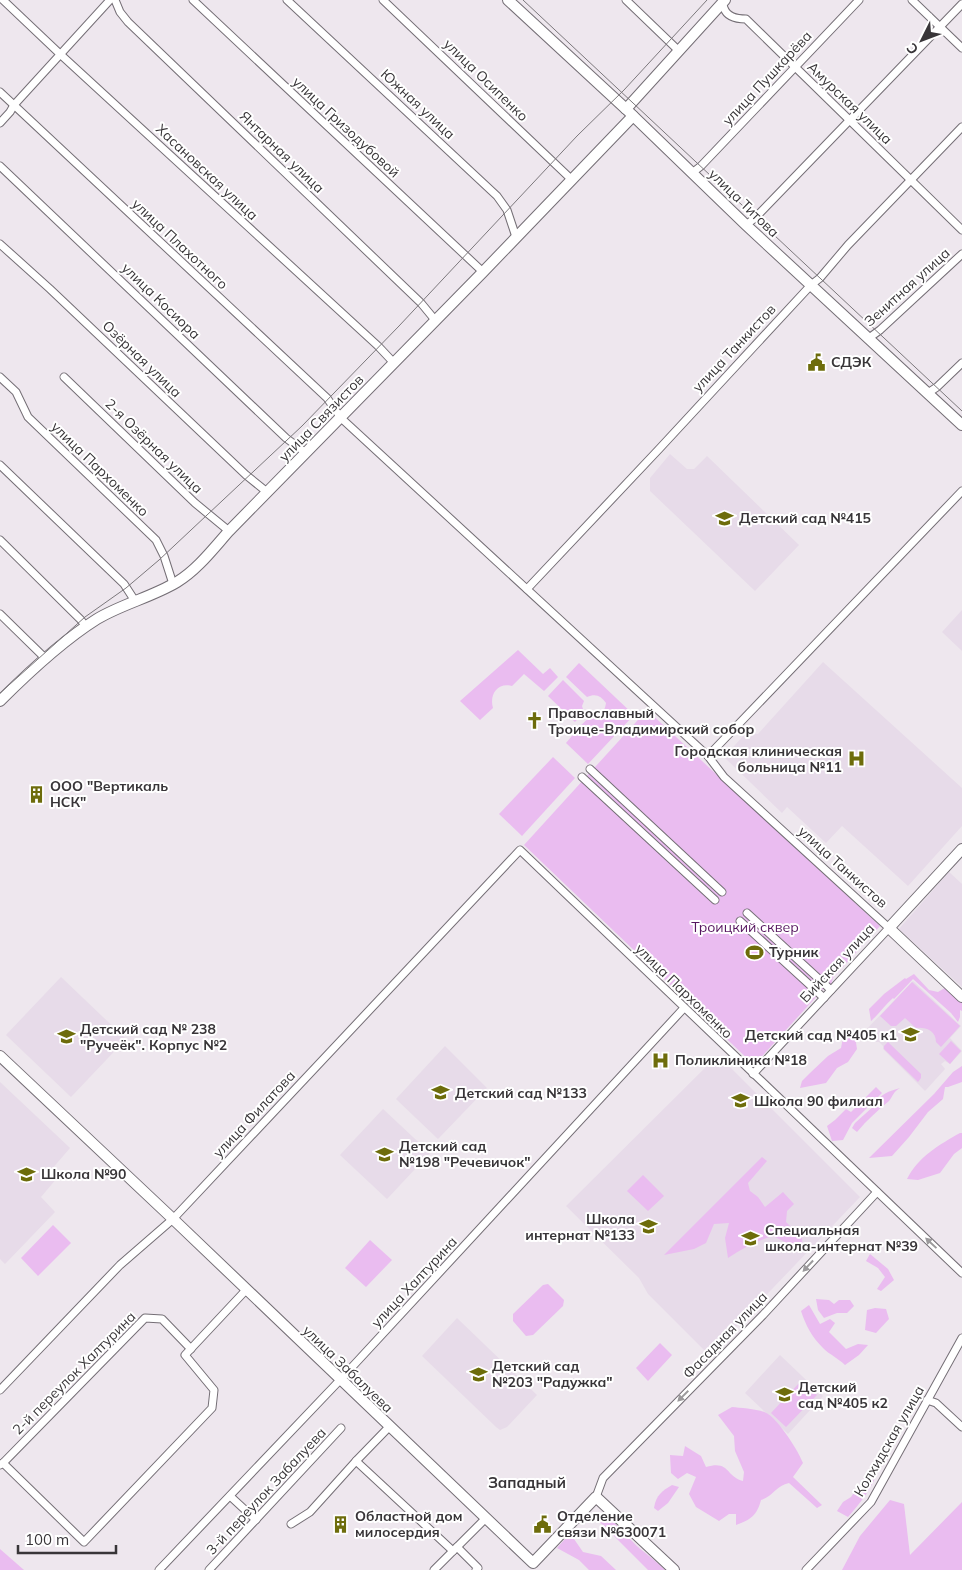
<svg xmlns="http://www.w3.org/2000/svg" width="962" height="1570" font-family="Mulish,sans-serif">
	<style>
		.built { fill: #e7dbe9 }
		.green { fill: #eabcf0 }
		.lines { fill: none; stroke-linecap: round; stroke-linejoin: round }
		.street-casing { stroke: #746e75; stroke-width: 9 }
		.secondary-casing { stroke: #746e75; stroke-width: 12 }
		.street { stroke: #fff; stroke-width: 7 }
		.secondary { stroke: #fff; stroke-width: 10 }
		.tram { stroke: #7c787c; stroke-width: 1 }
		.oneway { fill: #9c9a9c }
		.labels { text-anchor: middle; stroke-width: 4; stroke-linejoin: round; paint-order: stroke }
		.street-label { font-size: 14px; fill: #383538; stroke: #fff }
		.poi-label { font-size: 14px; font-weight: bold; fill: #383538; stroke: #fff; text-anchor: start }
		.park-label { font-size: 14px; fill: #571760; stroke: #fff }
		.neighbourhood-label { font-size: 15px; font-weight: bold; fill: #383538; stroke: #fff }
	</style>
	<rect width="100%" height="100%" fill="#eee7ee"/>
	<g class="built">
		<polygon points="670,454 687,469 694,469 707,456 799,545 755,591 650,491 650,478"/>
		<polygon points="962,610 962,651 942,632"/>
		<polygon points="823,662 962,788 962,826 908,886 842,826 826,843 787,807 782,813 724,757 746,733 758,734"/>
		<polygon points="949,872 962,884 962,987 899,929"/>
		<polygon points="61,977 126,1039 71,1097 6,1035"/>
		<polygon points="913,981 961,1026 950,1038 962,1051 950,1064 945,1061 941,1064 945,1069 925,1091 883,1049 883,1046 879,1042 876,1042 865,1031"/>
		<polygon points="445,1046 487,1088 438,1139 396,1099"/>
		<polygon points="718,1055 860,1197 709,1355 648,1294 639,1278 566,1206"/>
		<polygon points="0,1082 70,1148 51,1170 57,1178 41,1197 55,1212 5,1264 0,1259"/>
		<polygon points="383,1109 430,1153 387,1199 340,1155"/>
		<polygon points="457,1318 537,1395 507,1427 500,1430 496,1427 422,1356"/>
		<polygon points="780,1355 823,1396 788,1434 745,1393"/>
	</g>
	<g class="green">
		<path d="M518,650L543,674L550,668L558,677L544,691L524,674L512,686C498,682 489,694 493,708L480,720L460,701Z"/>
		<path d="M579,663L634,715L588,764L566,743C573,735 580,725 589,718C595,712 604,718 606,703C601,696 596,693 587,697L566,677Z"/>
		<polygon points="563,680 584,701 582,706 584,712 575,722 548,696"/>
		<polygon points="647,710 880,926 833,978 831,985 827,985 754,1065 524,845"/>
		<polygon points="553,757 575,778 522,836 499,814"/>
		<path d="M914,974L929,990L938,992L948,986L962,998V1011L960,1010V1017L958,1022L951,1013L913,979L894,999L893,998C885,1005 879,1014 871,1021L869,1009L884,994L905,978L906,979Z"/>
		<path d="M912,982L960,1026L941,1047L936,1042C936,1031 926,1027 916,1028L905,1018L896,1026H891L880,1016Z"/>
		<polygon points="855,1036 857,1049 848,1062 837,1068 826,1083 800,1088 802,1081 810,1073 828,1056 841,1048 843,1037"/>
		<polygon points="951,1041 961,1051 950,1064 939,1054"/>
		<polygon points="888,1042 921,1074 921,1078 918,1082 884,1049 884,1046"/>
		<polygon points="962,1066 962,1082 948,1087 945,1087 943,1099 928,1112 909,1137 892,1156 869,1158 934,1094 953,1072"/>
		<polygon points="876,1087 882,1093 852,1123 843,1140 832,1141 827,1126 835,1120 846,1109 851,1112"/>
		<path d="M900,1088C893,1092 893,1096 889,1101C878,1110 867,1120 857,1132L852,1128L855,1123L875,1105C880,1094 889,1091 900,1088Z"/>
		<path d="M960,1133H962V1148L954,1154L940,1173L918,1180L907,1179C917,1158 940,1144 960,1133Z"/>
		<path d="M762,1157L767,1161L748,1183L750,1191L758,1197L765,1207L783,1192L794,1204L787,1211L786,1222L802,1238L803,1251L773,1236C756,1241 743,1248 728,1258L725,1238L729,1223L714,1224L706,1243L694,1249L664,1255Z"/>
		<polygon points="643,1175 664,1196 648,1211 627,1191"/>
		<polygon points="53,1225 71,1243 38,1276 21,1258"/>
		<polygon points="370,1240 392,1260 366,1287 345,1268"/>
		<polygon points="870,1254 888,1269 894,1280 881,1291 877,1289 885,1277 878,1268 866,1261"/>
		<polygon points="548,1284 564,1300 563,1306 533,1335 526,1336 513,1321 513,1314 543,1285"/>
		<polygon points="816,1299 829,1300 834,1304 839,1300 850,1300 854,1306 847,1313 837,1313 824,1318 818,1310"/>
		<path d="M809,1305L820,1324L830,1319L835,1323L829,1332L846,1349L858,1344L868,1345L859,1355L845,1365C838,1358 830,1355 823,1348C812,1337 806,1326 801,1311Z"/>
		<polygon points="875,1308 886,1309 889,1319 876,1333 865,1330 867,1310"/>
		<polygon points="660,1343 672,1355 648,1381 636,1368"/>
		<polygon points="802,1380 817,1395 786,1427 771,1413"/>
		<path d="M732,1407C741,1408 761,1409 768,1414C779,1421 798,1450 803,1463L793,1477L822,1505L817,1508L789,1483C777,1485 772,1497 761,1500C757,1515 751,1520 736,1525V1514H729L719,1521L696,1507L689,1494L696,1477L687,1473L678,1479L671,1473L670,1455L683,1456L685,1446L701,1456L706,1467C730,1460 725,1476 743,1481L744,1472L735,1451L734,1436L718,1415Z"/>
		<path d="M871,1468L878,1470C872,1489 861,1502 848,1517L837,1511L843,1502L851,1497Z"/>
		<path d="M672,1485L679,1487L668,1503L658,1511L654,1508C656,1495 662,1491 672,1485Z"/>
		<polygon points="890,1500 904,1504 910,1555 962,1502 962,1570 842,1570 860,1536"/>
		<path d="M599,1514C616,1520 620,1530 632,1541C642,1552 655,1559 665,1570H648L602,1524L591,1517Z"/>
		<polygon points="565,1539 574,1539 583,1552 601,1556 616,1570 589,1570 579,1560 557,1548"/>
		<polygon points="0,1549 24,1570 0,1570"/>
	</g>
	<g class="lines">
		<defs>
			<g id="street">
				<polyline points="3,0 60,54 378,346 394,363"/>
				<polyline points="115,0 120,12 128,22 421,303 435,320"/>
				<polyline points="193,0 483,272"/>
				<polyline points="287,0 497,196 507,210 516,237"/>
				<polyline points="383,0 571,179"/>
				<polyline points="626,0 679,51"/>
				<path d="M722,0C723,3 723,6 724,8C727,17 738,19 746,19L962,230"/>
				<polyline points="912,0 962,48"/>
				<polyline points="0,92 327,398 341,418 708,756 724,777 889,928 753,1074"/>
				<polyline points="0,123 10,112 14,105 110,0"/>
				<polyline points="0,166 286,438 306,453"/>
				<polyline points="692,173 701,166 859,0"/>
				<polyline points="746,225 755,218 962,4"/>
				<polyline points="0,244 50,289 246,475 267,492"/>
				<polyline points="869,338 880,330 962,254"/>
				<polyline points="0,377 16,392 28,417 156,540 164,556 173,584"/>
				<polyline points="64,377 195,503 229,531"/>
				<polyline points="928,393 937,387 962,363"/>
				<polyline points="0,465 124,584 135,601"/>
				<polyline points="0,540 81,620 86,627"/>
				<polyline points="527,589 660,448 811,285 820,278 848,245 962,127"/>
				<polyline points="0,614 46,659"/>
				<polyline points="708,756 962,491"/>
				<polyline points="590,769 722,892"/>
				<polyline points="582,777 715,900"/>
				<polyline points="747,913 831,990"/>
				<polyline points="740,921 824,998"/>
				<polyline points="0,1390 120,1265 173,1219 520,850 962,1273"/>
				<polyline points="927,1400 936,1403 962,1427"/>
				<polyline points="356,1461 453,1551"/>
				<polyline points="3,1463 84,1542 212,1408 214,1390 185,1355 246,1290"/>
				<polyline points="0,1465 3,1463 145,1318 162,1319 191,1349"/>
				<polyline points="230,1496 256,1520"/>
				<polyline points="596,1497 603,1478 763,1315 877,1192"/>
				<polyline points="291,1524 310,1512 356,1461 389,1427"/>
				<polyline points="457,1547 478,1568 476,1570"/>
				<polyline points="159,1570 340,1380 684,1008"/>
				<polyline points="209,1570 341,1428"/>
				<polyline points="434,1570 486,1518"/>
				<polyline points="806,1570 871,1502 962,1338"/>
			</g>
			<g id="secondary">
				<polyline points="508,0 626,109 746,225 962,425"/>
				<polyline points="626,109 725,0"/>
				<path d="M0,701C29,672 62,641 97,619C122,604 152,597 177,582C197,570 213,549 229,531L483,272L633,116"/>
				<polyline points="962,849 889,928 962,997"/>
				<polyline points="0,1056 173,1219 533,1563 596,1497 674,1570"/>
			</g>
		</defs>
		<use href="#street" class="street-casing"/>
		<use href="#secondary" class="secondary-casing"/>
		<use href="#street" class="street"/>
		<use href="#secondary" class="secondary"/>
		<g class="tram">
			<polyline points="523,0 962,411"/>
			<polyline points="0,693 85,617 126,588 159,560 302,426 399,326 577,136 624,90 707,0"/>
		</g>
	</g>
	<defs><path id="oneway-solid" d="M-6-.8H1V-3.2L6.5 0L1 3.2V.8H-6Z" transform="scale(1.25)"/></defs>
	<g class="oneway">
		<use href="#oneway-solid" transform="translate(931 1243) rotate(-137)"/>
		<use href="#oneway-solid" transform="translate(808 1266) rotate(133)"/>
		<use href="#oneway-solid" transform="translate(683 1396) rotate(135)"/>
	</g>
	<defs>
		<symbol id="civic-bare" viewBox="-9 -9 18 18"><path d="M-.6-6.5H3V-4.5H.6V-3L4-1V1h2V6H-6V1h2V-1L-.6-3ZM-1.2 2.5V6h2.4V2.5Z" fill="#6d6c0b" stroke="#fff" stroke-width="2.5" paint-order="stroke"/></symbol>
		<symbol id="school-bare" viewBox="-9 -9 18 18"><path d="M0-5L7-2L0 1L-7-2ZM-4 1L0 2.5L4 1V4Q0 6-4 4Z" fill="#6d6c0b" stroke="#fff" stroke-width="2.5" paint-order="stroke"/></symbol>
		<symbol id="church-bare" viewBox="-9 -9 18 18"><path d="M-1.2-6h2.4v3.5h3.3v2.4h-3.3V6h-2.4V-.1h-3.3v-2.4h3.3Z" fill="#6d6c0b" stroke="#fff" stroke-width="2.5" paint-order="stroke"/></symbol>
		<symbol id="hospital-bare" viewBox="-9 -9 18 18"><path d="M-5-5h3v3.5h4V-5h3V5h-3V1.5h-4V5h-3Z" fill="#6d6c0b" stroke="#fff" stroke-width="2.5" paint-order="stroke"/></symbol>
		<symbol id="building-bare" viewBox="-9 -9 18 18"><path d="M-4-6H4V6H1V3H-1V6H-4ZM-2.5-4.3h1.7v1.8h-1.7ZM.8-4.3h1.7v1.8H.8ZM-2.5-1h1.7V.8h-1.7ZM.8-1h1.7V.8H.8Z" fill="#6d6c0b" stroke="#fff" stroke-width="2.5" paint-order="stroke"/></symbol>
		<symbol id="stadium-bare" viewBox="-9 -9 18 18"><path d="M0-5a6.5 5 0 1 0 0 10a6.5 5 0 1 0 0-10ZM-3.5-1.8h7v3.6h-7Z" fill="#6d6c0b" stroke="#fff" stroke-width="2.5" paint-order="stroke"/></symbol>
	</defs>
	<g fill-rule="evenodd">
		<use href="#civic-bare" x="804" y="350" width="25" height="25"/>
		<use href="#school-bare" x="712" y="506" width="25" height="25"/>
		<use href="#church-bare" x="522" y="708" width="25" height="25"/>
		<use href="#hospital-bare" x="844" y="746" width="25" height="25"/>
		<use href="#building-bare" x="24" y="782" width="25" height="25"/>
		<use href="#stadium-bare" x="742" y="940" width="25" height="25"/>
		<use href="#school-bare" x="898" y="1022" width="25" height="25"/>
		<use href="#school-bare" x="54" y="1024" width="25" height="25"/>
		<use href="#hospital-bare" x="648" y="1048" width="25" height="25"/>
		<use href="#school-bare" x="428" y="1080" width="25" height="25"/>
		<use href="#school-bare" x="728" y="1088" width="25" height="25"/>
		<use href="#school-bare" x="372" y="1142" width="25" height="25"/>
		<use href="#school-bare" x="14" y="1162" width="25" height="25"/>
		<use href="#school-bare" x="636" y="1214" width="25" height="25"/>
		<use href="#school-bare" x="738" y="1226" width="25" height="25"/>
		<use href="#school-bare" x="466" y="1362" width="25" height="25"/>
		<use href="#school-bare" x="772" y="1382" width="25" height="25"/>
		<use href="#building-bare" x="328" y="1512" width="25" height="25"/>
		<use href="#civic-bare" x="530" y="1512" width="25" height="25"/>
	</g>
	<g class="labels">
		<g class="street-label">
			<text transform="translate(767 78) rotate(-47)" y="5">улица Пушкарёва</text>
			<text transform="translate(486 80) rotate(44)" y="5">улица Осипенко</text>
			<text transform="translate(850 103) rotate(44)" y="5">Амурская улица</text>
			<text transform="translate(418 104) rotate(43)" y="5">Южная улица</text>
			<text transform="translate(346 127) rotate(43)" y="5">улица Гризодубовой</text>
			<text transform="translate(282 152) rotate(44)" y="5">Янтарная улица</text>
			<text transform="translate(207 172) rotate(43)" y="5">Хасановская улица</text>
			<text transform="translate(744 203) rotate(44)" y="5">улица Титова</text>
			<text transform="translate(180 244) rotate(43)" y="5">улица Плахотного</text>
			<text transform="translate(907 287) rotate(-42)" y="5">Зенитная улица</text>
			<text transform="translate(161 301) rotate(44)" y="5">улица Косиора</text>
			<text transform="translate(734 348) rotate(-47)" y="5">улица Танкистов</text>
			<text transform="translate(142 359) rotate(44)" y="5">Озёрная улица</text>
			<text transform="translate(321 418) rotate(-46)" y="5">улица Связистов</text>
			<text transform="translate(154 446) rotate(44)" y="5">2-я Озёрная улица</text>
			<text transform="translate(100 469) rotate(44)" y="5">улица Пархоменко</text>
			<text transform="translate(843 867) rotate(42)" y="5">улица Танкистов</text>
			<text transform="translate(837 963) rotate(-47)" y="5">Бийская улица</text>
			<text transform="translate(684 991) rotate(44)" y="5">улица Пархоменко</text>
			<text transform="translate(254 1114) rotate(-47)" y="5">улица Филатова</text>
			<text transform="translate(414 1282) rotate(-47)" y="5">улица Халтурина</text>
			<text transform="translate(725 1335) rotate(-46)" y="5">Фасадная улица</text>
			<text transform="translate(348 1369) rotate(44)" y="5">улица Забалуева</text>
			<text transform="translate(74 1373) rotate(-45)" y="5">2-й переулок Халтурина</text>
			<text transform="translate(889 1441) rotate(-60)" y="5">Колхидская улица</text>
			<text transform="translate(266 1491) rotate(-47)" y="5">3-й переулок Забалуева</text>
		</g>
		<g class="poi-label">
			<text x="831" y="367">СДЭК</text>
			<text x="739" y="523">Детский сад №415</text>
			<text x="548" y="718">Православный<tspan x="548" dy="16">Троице-Владимирский собор</tspan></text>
			<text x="842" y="756" text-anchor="end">Городская клиническая<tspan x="842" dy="16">больница №11</tspan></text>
			<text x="50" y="791">ООО "Вертикаль<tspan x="50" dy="16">НСК"</tspan></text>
			<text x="769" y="957">Турник</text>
			<text x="80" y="1034">Детский сад № 238<tspan x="80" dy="16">"Ручеёк". Корпус №2</tspan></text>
			<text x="897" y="1040" text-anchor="end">Детский сад №405 к1</text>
			<text x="675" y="1065">Поликлиника №18</text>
			<text x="455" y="1098">Детский сад №133</text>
			<text x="754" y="1106">Школа 90 филиал</text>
			<text x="399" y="1151">Детский сад<tspan x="399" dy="16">№198 "Речевичок"</tspan></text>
			<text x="41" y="1179">Школа №90</text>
			<text x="635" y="1224" text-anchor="end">Школа<tspan x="635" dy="16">интернат №133</tspan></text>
			<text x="765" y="1235">Специальная<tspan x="765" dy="16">школа-интернат №39</tspan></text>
			<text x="492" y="1371">Детский сад<tspan x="492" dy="16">№203 "Радужка"</tspan></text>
			<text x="798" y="1392">Детский<tspan x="798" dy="16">сад №405 к2</tspan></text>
			<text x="355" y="1521">Областной дом<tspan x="355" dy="16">милосердия</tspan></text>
			<text x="557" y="1521">Отделение<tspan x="557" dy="16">связи №630071</tspan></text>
		</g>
		<g class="park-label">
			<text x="745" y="932">Троицкий сквер</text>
		</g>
		<g class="neighbourhood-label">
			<text x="527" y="1488">Западный</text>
		</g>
	</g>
	<g transform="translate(922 40) rotate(228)" stroke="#ffffff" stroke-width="4" paint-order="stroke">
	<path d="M0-4L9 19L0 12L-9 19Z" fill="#383538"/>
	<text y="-8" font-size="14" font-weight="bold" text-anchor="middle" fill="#383538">С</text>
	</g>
	<path d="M18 1545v8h98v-8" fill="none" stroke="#383538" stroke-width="2.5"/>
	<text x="25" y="1545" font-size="15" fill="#383538" stroke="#ffffff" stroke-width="4" paint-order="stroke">100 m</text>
</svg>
